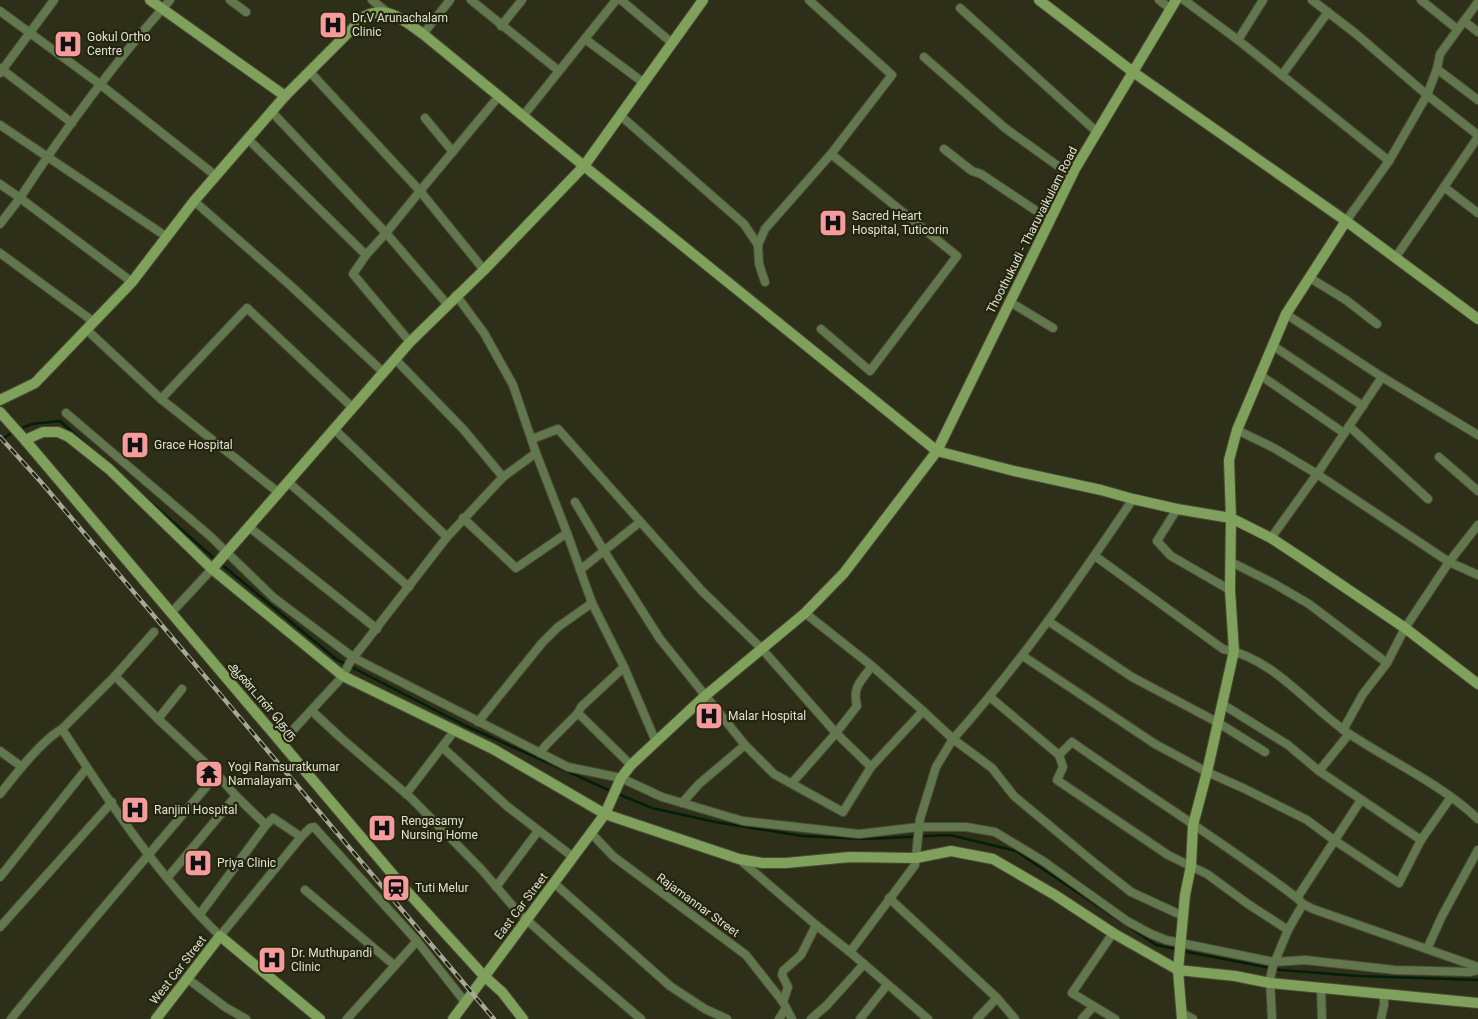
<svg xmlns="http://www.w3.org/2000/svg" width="1478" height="1019" font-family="Roboto,'Noto Sans Tamil',sans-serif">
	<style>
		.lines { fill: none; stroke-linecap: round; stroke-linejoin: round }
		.stream { stroke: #031f09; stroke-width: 2.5 }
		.street-casing { stroke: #4a4b36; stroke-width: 10 }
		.secondary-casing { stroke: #4a4b36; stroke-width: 12 }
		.street { stroke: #62774d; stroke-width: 8 }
		.secondary { stroke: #7fa15c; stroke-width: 10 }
		.rail-casing { stroke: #a7a897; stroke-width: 4.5 }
		.rail { stroke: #24250e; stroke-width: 2.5; stroke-dasharray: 8; stroke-linecap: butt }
		.labels { text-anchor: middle; stroke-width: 4.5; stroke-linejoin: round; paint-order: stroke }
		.poi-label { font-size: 12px; fill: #dfe0d2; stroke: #24250e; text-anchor: start }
		.street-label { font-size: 12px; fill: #dfe0d2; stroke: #24250e }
	</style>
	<rect width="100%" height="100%" fill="#2e2f18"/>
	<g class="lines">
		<g class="stream">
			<polyline points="19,429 32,424 60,421 88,446"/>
			<polyline points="0,441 14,431"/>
			<polyline points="146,498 217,561"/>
			<polyline points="221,564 336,659 466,726 611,791"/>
			<polyline points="616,793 652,808 715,822 802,836 865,839 950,835 1016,851 1156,945 1176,949"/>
			<polyline points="1182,951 1281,970 1358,976 1478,980"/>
		</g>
		<defs>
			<g id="street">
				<polyline points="230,0 246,12"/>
				<polyline points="372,0 387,12"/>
				<polyline points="471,0 559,71"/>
				<polyline points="621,0 672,43"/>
				<polyline points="809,0 892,75 831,154"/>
				<polyline points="1159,0 1171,9"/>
				<polyline points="1184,0 1238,40 1389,161"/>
				<polyline points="1312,0 1355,33 1427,95 1389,161 1346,221"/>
				<polyline points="1421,0 1457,29"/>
				<polyline points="1478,2 1464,21 1478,32"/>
				<polyline points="960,8 1097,132"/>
				<polyline points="0,11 101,85 216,176"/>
				<polyline points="1464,21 1440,54 1437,69 1478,100"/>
				<polyline points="501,26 522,0"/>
				<polyline points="423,34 450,0"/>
				<polyline points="585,39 644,83"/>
				<polyline points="1238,40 1263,0"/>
				<polyline points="924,57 1005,128 1072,176"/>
				<polyline points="0,68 72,123"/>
				<polyline points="1437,69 1427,95 1478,135"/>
				<polyline points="309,71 420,191 499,96"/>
				<polyline points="0,73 54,0"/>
				<polyline points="1282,75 1328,12"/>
				<polyline points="271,111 386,233 420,191 484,270"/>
				<polyline points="523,116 616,0"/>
				<polyline points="621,116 744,224 758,245"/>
				<polyline points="425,118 453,152"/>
				<polyline points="0,125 167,237"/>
				<polyline points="248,139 366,255 386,233 447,304"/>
				<polyline points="944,149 972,171 981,174 1050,220"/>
				<path d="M0,184L20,198C64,130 116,61 170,0"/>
				<polyline points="1444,187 1478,137"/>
				<polyline points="194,201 291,286 384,373"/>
				<polyline points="0,224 20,198 132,282"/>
				<polyline points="0,253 94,322"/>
				<polyline points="366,255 353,274 410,342"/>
				<polyline points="1395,258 1444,187 1478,213"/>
				<polyline points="1310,278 1346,300 1377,324"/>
				<polyline points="765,282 759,264 758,245 765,229 831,154 957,256 870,371 821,329"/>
				<polyline points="1010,302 1053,328"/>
				<polyline points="87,330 161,399 279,493"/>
				<polyline points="1272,345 1363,406"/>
				<polyline points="395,359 463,429 503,477"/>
				<polyline points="1260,375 1344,433"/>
				<polyline points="1382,377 1478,435"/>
				<polyline points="161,399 247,308 353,408"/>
				<polyline points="66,413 210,536 274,598 354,658 568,767 621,778 662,797 743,821 859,834 919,827 966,827 995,832 1043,861 1127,921 1151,934 1166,940 1274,962 1305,960 1395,970 1470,972 1478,970"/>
				<polyline points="1349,426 1428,499"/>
				<polyline points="334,429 447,537 503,477 536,453 513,385 484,333 456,295"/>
				<polyline points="1237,430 1274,448 1317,474 1449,562 1405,628 1387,663 1363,694 1343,730"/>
				<polyline points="532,439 558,429 702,591 762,649 836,733 871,767 843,812 774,774 745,745 660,639 604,551 575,502"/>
				<polyline points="1439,457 1478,491"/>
				<polyline points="288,482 409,587"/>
				<polyline points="1177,509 1157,541 1171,556 1230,590"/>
				<polyline points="463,518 516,568 567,533 536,453"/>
				<polyline points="1478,525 1449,562 1478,575"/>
				<polyline points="249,527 377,629"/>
				<polyline points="567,533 592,603 624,667 656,742"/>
				<polyline points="1271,538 1317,474 1382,377 1286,314"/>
				<path d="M1095,556L1223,649C1274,658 1307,705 1348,733C1391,762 1440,783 1478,819"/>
				<polyline points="1231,562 1273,583 1309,604 1387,663"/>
				<polyline points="580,570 640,522"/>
				<polyline points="171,613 212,569"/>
				<polyline points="805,613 872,666 923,711 871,767"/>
				<polyline points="1048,621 1132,677 1217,722 1265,752"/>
				<path d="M154,632L115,676L62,729C109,802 158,876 220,936L301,837L310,828L314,827L417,941L465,1002"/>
				<polyline points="1023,656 1155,744 1207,772 1243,788 1307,820 1334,840 1399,883 1421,840 1451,797"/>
				<polyline points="115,676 158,719"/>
				<polyline points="182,689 158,719 217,774 236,796 266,825 200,914"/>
				<path d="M990,697L1059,755L1072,742C1147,795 1225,843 1297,898L1303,904L1313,909L1478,967"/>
				<polyline points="1222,704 1288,745 1319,771 1421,840"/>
				<polyline points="312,711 341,738 411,798 482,870 517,911 567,956 641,1019"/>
				<path d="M923,711L953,739C1020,664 1077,582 1133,499"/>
				<polyline points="578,713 631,765"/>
				<polyline points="478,722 542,643 558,627 592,603"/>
				<polyline points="281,743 343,676 350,662 447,537"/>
				<polyline points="442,747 508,807 573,857"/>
				<polyline points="0,751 22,767"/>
				<polyline points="540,753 546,745 578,713 581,707 624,667"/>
				<polyline points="1059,755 1063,767 1057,780 1168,855 1207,874 1248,904 1288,930 1273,966 1270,979 1272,1019"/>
				<polyline points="1319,771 1349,734"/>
				<path d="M792,783L836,733L857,706C852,687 861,681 872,666"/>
				<path d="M0,794C15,775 42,740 62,729"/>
				<polyline points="406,794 455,730"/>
				<polyline points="682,803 699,784 745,745"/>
				<polyline points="266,825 273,818 301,837"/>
				<polyline points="591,833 614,857 746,955 783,1002"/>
				<polyline points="739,859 816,925 801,955 783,971 782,975 788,987 783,1002 792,1019"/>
				<polyline points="0,877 87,768"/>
				<polyline points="168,877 236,796"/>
				<polyline points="554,883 670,986 705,1009 727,1019"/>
				<polyline points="496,887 538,831"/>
				<polyline points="305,890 394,965"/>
				<polyline points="889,898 997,998 1015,1019"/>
				<polyline points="1297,898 1361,800"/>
				<polyline points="816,925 850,952 928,1019"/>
				<polyline points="0,927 112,802"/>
				<polyline points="1288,930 1303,904"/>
				<polyline points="1113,933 1072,993 1115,1019"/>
				<polyline points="1427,949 1442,916 1478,850"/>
				<polyline points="850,952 915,865 920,819 936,767 953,739 992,768 1014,796 1097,865 1131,892 1183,916"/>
				<polyline points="188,979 225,1007 246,1019"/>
				<polyline points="1321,988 1322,1019"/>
				<polyline points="1182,1013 1193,1019"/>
				<path d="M11,1019C78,936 148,856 217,774"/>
				<polyline points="347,1019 417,941"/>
				<polyline points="779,1019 786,1008"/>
				<polyline points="811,1019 827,1005 864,964"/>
				<polyline points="860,1019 887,985"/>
				<polyline points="977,1019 997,998"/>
				<polyline points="1082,1019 1093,1007"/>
				<polyline points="1381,1019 1384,1005 1384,994"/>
			</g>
			<g id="secondary">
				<path d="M150,0L285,96L365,16C389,5 404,21 423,34L584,166L937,451L1014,471L1101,490L1133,499L1177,509L1231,518L1271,538L1303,559L1405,628L1478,684"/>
				<polyline points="1039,0 1133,72 1346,221 1478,319"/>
				<polyline points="0,400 35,383 132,282 194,201 285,96"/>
				<polyline points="0,412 25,440 43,432 58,432 69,437 109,469 212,569 343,676 493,749 605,814 739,859 762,863 786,863 850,857 916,858 951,851 993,859 1055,895 1113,933 1178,970 1235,976 1270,983 1478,1003"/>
				<polyline points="25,440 405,889 484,976 502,992 523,1019"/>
				<polyline points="212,569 410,342 484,270 584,166 703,0"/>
				<polyline points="156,1019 220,936 320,1019"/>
				<polyline points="453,1019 605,814 621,778 631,765 705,696 805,613 844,573 937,451 1075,169 1176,0"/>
				<polyline points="1182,1019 1178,970 1185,895 1191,866 1193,825 1207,772 1234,651 1230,590 1231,518 1229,460 1237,430 1286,314 1346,221"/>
			</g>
		</defs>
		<use href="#street" class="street-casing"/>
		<use href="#secondary" class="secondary-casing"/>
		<use href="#street" class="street"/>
		<use href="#secondary" class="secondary"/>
		<defs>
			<polyline id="rail" points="0,437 41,482 494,1019"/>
		</defs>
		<use href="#rail" class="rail-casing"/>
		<use href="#rail" class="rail"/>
	</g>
	<defs>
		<symbol id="hospital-square" viewBox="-11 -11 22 22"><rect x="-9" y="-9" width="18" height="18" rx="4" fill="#f59b9c" stroke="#24250e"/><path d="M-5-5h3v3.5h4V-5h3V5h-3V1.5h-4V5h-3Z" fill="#111"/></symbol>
		<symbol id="temple-square" viewBox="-11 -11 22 22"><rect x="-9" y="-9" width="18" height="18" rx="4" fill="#f59b9c" stroke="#24250e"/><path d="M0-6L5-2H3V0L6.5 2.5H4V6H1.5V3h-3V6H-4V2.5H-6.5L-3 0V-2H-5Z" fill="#111"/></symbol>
		<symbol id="station-square" viewBox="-11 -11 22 22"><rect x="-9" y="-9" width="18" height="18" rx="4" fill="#f59b9c" stroke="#24250e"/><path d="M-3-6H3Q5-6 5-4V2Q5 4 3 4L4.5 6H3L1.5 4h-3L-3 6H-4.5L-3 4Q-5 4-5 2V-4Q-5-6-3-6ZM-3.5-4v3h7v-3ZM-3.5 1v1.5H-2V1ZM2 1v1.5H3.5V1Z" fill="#111"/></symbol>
	</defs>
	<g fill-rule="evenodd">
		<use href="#hospital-square" x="317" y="9" width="32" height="32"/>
		<use href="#hospital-square" x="52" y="28" width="32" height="32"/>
		<use href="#hospital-square" x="817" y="207" width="32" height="32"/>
		<use href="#hospital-square" x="119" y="429" width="32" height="32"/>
		<use href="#hospital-square" x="693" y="700" width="32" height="32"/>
		<use href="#temple-square" x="193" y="758" width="32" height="32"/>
		<use href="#hospital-square" x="119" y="794" width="32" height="32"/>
		<use href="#hospital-square" x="366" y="812" width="32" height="32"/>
		<use href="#hospital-square" x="182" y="847" width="32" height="32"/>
		<use href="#station-square" x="380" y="872" width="32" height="32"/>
		<use href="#hospital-square" x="256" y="944" width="32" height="32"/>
	</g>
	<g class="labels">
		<g class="poi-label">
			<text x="352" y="22">Dr.V Arunachalam<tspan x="352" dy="14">Clinic</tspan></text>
			<text x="87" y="41">Gokul Ortho<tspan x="87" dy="14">Centre</tspan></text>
			<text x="852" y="220">Sacred Heart<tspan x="852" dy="14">Hospital, Tuticorin</tspan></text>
			<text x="154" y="449">Grace Hospital</text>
			<text x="728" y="720">Malar Hospital</text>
			<text x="228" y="771">Yogi Ramsuratkumar<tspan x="228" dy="14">Namalayam</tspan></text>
			<text x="154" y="814">Ranjini Hospital</text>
			<text x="401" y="825">Rengasamy<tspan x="401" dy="14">Nursing Home</tspan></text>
			<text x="217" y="867">Priya Clinic</text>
			<text x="415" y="892">Tuti Melur</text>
			<text x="291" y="957">Dr. Muthupandi<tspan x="291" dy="14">Clinic</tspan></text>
		</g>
		<g class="street-label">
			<text transform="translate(1032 230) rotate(-63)" y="4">Thoothukudi - Tharuvaikulam Road</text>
			<text transform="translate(263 701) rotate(50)" y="4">ஆண்டாள் தெரு</text>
			<text transform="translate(698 905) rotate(36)" y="4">Rajamannar Street</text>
			<text transform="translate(521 906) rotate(-53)" y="4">East Car Street</text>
			<text transform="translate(178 970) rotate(-52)" y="4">West Car Street</text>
		</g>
	</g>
</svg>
